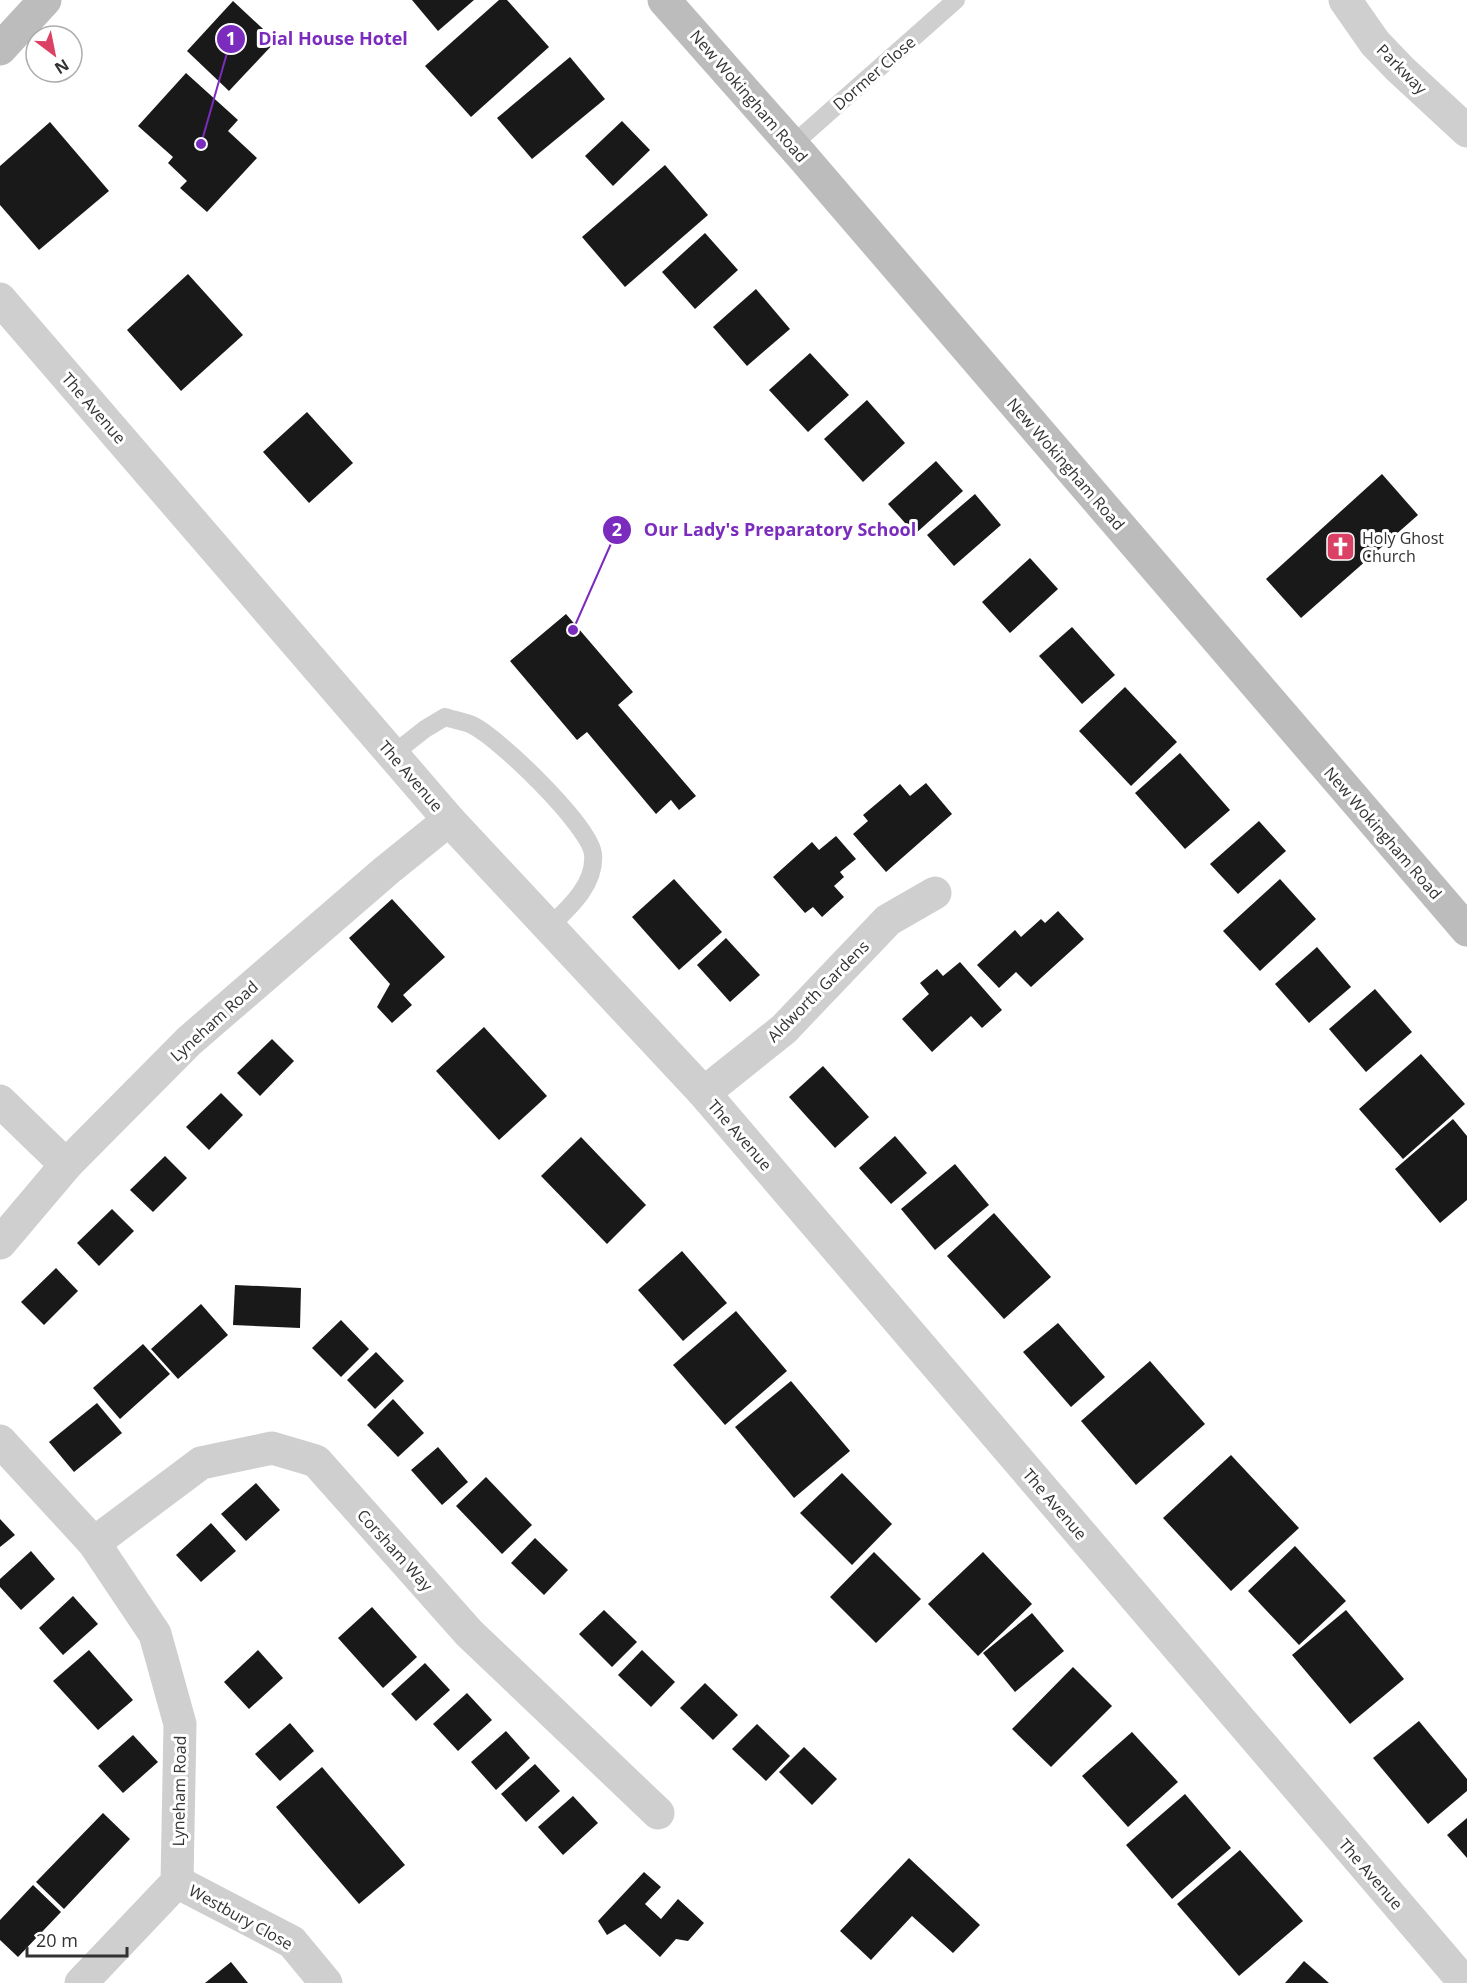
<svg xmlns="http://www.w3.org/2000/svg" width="1467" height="1983" font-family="'Open Sans',sans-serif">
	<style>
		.building { fill: #191919 }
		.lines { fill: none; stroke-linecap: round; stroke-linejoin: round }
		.lane { stroke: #cfcfcf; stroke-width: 18 }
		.street { stroke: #cfcfcf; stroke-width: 33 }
		.secondary { stroke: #bcbcbc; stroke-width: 33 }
		.labels { text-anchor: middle; stroke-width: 6; stroke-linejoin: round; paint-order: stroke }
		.street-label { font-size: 16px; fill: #323232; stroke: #fff }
		.poi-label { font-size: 16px; fill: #323232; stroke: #fff; text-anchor: start }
		.leader { fill: none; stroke: #7b2cbf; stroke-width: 2 }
		.callout-dot { fill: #7b2cbf; stroke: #fff; stroke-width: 2 }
		.mark-label { font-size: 18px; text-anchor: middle; font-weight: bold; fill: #fff }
		.callout-label { font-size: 18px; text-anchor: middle; font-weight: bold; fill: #7b2cbf; stroke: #fff; stroke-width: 6; stroke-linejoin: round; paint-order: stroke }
	</style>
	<rect width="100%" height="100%" fill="#fff"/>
	<g class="building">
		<polygon points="412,0 474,0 438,31"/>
		<polygon points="499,0 507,0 549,47 471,117 425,66"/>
		<polygon points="233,1 276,41 229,91 187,51"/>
		<polygon points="570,57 605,99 532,159 497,118"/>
		<polygon points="186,73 238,120 228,131 257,158 207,212 180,188 187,181 168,163 173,157 138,126"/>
		<polygon points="622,121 650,150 613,186 585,156"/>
		<polygon points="50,122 109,191 39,250 0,205 0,166"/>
		<polygon points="665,165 708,215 625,287 582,237"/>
		<polygon points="705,233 738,270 695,309 662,272"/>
		<polygon points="188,274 243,335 181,391 127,330"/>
		<polygon points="756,289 790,329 747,366 713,327"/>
		<polygon points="810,353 849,395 808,432 769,390"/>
		<polygon points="867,400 905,443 863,482 824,439"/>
		<polygon points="307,412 353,463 309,503 263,452"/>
		<polygon points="936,461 963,491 915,534 888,504"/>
		<polygon points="1382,474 1418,515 1301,618 1266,579"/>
		<polygon points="975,494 1001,525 954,566 927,535"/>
		<polygon points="1030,558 1058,589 1010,633 982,602"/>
		<polygon points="566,614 633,692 618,705 696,796 679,810 671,800 656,814 587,732 577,740 510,661"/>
		<polygon points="1072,627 1115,675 1082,704 1039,656"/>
		<polygon points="1125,687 1177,742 1131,786 1079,731"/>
		<polygon points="1180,753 1230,810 1185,849 1135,793"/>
		<polygon points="926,783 952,814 886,872 853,834 868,821 863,815 900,784 910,796"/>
		<polygon points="1259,821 1286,851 1238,894 1210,864"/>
		<polygon points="836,836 856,859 840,872 844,877 834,886 844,897 822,917 813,907 805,913 773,877 812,842 819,850"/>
		<polygon points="674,879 722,932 679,970 632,917"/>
		<polygon points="1280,879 1316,919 1260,971 1223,931"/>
		<polygon points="392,899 445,957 403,995 412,1005 392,1023 377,1007 390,984 349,938"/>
		<polygon points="1058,911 1084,939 1031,987 1016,972 999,988 977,965 1015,930 1021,937 1041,919 1045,923"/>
		<polygon points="726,938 760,975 730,1002 697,965"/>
		<polygon points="1317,947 1351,987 1309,1023 1275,984"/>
		<polygon points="960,962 1002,1010 982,1028 971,1016 932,1052 902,1019 929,994 920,983 937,969 943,976"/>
		<polygon points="1375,989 1412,1032 1366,1072 1329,1029"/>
		<polygon points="484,1027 547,1096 499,1140 436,1071"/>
		<polygon points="272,1039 294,1061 260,1096 237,1073"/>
		<polygon points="1421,1054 1465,1104 1403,1159 1359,1109"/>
		<polygon points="823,1066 869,1117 835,1148 789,1097"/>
		<polygon points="221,1093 243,1115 209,1150 186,1127"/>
		<polygon points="1453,1119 1467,1136 1467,1200 1440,1223 1395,1169"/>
		<polygon points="895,1136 927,1173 891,1204 859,1168"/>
		<polygon points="581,1137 646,1205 607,1244 541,1176"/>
		<polygon points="165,1156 187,1178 153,1212 130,1190"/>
		<polygon points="955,1164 989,1205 935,1250 901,1209"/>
		<polygon points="112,1209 134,1231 99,1266 77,1243"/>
		<polygon points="994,1213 1051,1277 1004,1319 947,1256"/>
		<polygon points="682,1251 727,1303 683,1341 638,1290"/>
		<polygon points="56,1268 78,1291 44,1325 21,1302"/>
		<polygon points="235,1285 301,1288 300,1328 233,1325"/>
		<polygon points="201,1304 228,1335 178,1379 151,1349"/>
		<polygon points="736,1311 787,1371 725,1425 673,1365"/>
		<polygon points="341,1320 369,1349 341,1377 312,1348"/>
		<polygon points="1058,1323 1105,1377 1071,1407 1023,1352"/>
		<polygon points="143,1344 170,1374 120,1419 93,1388"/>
		<polygon points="376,1352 404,1381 375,1409 347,1380"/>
		<polygon points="1150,1361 1205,1424 1136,1485 1081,1421"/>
		<polygon points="791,1381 850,1451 794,1498 735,1427"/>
		<polygon points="393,1399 424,1433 398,1457 367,1425"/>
		<polygon points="97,1403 122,1433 74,1472 49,1442"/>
		<polygon points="438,1447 468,1482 442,1505 411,1470"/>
		<polygon points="1231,1455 1299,1528 1231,1591 1163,1518"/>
		<polygon points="842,1473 892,1524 852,1565 800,1513"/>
		<polygon points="486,1477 532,1525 502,1554 456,1506"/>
		<polygon points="256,1483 280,1510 246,1541 221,1514"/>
		<polygon points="0,1519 15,1535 0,1547"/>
		<polygon points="211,1523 236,1551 201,1582 176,1555"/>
		<polygon points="535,1538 568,1570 544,1595 511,1563"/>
		<polygon points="1295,1546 1346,1601 1299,1645 1248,1591"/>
		<polygon points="31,1551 55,1579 21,1610 0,1587 0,1579"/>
		<polygon points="874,1552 921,1599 876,1643 830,1597"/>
		<polygon points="983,1552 1032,1604 978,1656 928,1604"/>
		<polygon points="73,1596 98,1624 63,1655 39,1628"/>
		<polygon points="372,1607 417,1657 383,1688 338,1638"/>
		<polygon points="604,1610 637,1642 612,1667 579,1634"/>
		<polygon points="1346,1610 1404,1679 1350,1724 1292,1655"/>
		<polygon points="1032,1613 1064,1651 1015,1692 983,1653"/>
		<polygon points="89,1650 133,1700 98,1730 53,1681"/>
		<polygon points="258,1650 283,1678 249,1709 224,1682"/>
		<polygon points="642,1650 675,1682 651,1707 618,1675"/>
		<polygon points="425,1663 450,1690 416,1721 391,1694"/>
		<polygon points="1073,1667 1112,1706 1051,1767 1012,1729"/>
		<polygon points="705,1683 738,1715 713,1740 680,1708"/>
		<polygon points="467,1693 492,1720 458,1751 433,1724"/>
		<polygon points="1419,1721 1467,1779 1467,1791 1428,1824 1373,1758"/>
		<polygon points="290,1723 314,1751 280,1781 255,1754"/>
		<polygon points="757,1724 790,1756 766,1781 732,1749"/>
		<polygon points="506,1731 530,1758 496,1790 471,1762"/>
		<polygon points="1132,1732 1178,1782 1128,1827 1082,1776"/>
		<polygon points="133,1735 158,1762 123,1793 98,1766"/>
		<polygon points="804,1747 837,1779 812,1805 779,1772"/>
		<polygon points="535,1764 560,1791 526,1822 501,1794"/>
		<polygon points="322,1767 405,1865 359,1904 276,1807"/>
		<polygon points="1185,1794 1231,1848 1172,1899 1126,1845"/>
		<polygon points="573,1796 598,1823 563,1855 538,1827"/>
		<polygon points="103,1813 130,1839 64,1909 36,1882"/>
		<polygon points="1467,1818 1467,1858 1447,1835"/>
		<polygon points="1240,1850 1303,1921 1239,1976 1177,1904"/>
		<polygon points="909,1858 980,1925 953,1953 912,1916 871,1960 840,1931"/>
		<polygon points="644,1872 661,1887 645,1904 661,1919 678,1899 704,1923 688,1941 676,1939 660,1957 625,1924 607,1935 598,1921"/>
		<polygon points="33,1885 61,1912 18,1957 0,1940 0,1920"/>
		<polygon points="1304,1961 1329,1983 1285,1983"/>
		<polygon points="231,1962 248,1983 205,1983"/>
	</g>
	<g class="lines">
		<g class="lane">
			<polyline points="792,145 956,0"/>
			<path d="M392,755L425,729L445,717C454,720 464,721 472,725C498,737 590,826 593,854C596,884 569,908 550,926"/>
		</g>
		<g class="street">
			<polyline points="1345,0 1375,43 1400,69 1467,131"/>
			<polyline points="0,299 449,820 704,1093 1465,1983"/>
			<polyline points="704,1093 784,1029 888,920 935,893"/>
			<polyline points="0,1101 66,1165"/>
			<polyline points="0,1243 66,1165 189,1041 387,870 449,820"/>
			<polyline points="0,1441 94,1543 155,1634 180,1724 177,1882 81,1983"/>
			<polyline points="94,1543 201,1463 272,1448 316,1461 469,1633 658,1813"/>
			<polyline points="177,1882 292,1942 326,1983"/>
		</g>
		<g class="secondary">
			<polyline points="664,0 802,156 1467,930"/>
			<polyline points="0,49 45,0"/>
		</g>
	</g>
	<defs>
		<symbol id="church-square" viewBox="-11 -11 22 22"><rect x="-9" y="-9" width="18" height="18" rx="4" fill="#db4164" stroke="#fff"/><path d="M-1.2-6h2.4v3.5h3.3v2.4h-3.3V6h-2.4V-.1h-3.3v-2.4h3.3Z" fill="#fff"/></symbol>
	</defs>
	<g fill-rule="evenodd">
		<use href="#church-square" x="1324" y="530" width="33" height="33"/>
	</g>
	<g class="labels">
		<g class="street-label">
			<text transform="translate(1402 69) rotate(45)" y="6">Parkway</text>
			<text transform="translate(874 73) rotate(-41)" y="6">Dormer Close</text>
			<text transform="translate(749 96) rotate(49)" y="6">New Wokingham Road</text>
			<text transform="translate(94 408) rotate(49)" y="6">The Avenue</text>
			<text transform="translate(1066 464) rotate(49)" y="6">New Wokingham Road</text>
			<text transform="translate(411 776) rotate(49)" y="6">The Avenue</text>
			<text transform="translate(1383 833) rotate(49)" y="6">New Wokingham Road</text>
			<text transform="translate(818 991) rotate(-45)" y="6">Aldworth Gardens</text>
			<text transform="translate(214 1021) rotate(-42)" y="6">Lyneham Road</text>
			<text transform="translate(740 1135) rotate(49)" y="6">The Avenue</text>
			<text transform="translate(1055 1504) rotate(49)" y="6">The Avenue</text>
			<text transform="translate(395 1550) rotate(48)" y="6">Corsham Way</text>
			<text transform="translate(179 1791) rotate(-89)" y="6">Lyneham Road</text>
			<text transform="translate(1371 1874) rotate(49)" y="6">The Avenue</text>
			<text transform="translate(241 1917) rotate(29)" y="6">Westbury Close</text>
		</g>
		<g class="poi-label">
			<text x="1362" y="544">Holy Ghost<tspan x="1362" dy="18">Church</tspan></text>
		</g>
	</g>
	<path class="leader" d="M201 144L231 39M573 630L617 530"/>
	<g class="callout-dot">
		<circle cx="201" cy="144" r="6"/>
		<circle cx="573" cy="630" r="6"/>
		<circle cx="231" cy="39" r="15"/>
		<circle cx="617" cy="530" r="15"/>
	</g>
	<g class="mark-label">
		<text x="231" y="45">1</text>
		<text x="617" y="536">2</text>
	</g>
	<g class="callout-label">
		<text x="333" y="45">Dial House Hotel</text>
		<text x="780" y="536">Our Lady's Preparatory School</text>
	</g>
	<g transform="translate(54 54) rotate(148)"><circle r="28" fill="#ffffff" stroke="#adadad" stroke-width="1.5"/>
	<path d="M0-4.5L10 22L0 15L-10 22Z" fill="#db4164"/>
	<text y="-9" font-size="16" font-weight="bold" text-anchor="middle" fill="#323232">N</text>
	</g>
	<path d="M27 1947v9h100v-9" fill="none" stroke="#323232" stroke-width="3"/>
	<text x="36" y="1947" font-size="18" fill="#323232" stroke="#ffffff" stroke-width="4.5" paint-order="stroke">20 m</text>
</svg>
